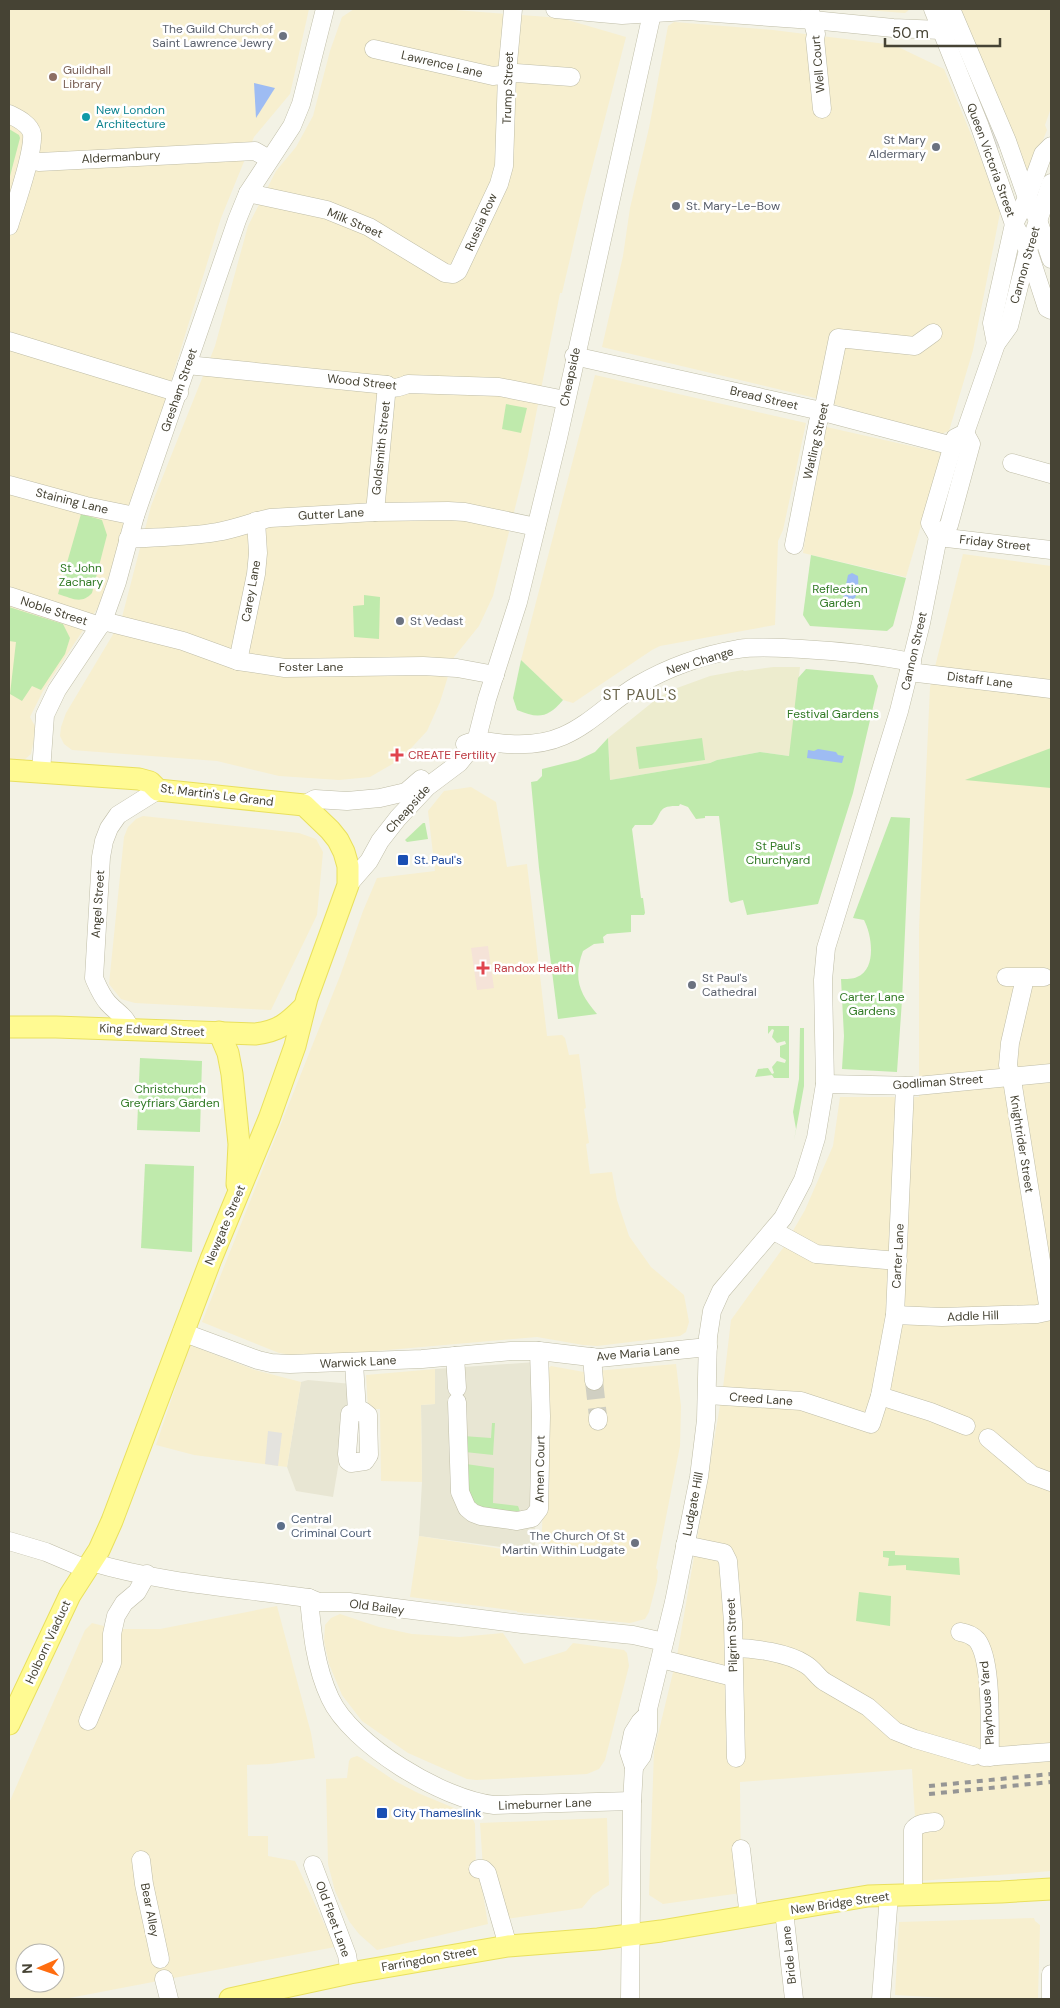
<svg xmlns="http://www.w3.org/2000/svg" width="1060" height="2008" font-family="'DM Sans',sans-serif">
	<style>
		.residential { fill: #e8e6d3 }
		.commercial { fill: #f7efcf; fill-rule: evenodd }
		.education { fill: #edecce }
		.medical { fill: #f5e3d8 }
		.green { fill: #bfeaac }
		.parking { fill: #e4e3de }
		.water { fill: #9ebcf3 }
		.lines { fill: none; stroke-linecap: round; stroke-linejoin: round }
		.minor-tunnel { stroke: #d0cfc2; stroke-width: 18; stroke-dasharray: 18 9; stroke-linecap: butt }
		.minor-casing { stroke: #bfbda7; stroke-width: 19 }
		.major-casing { stroke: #e9e05e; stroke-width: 23 }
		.minor { stroke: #fff; stroke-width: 18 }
		.major { stroke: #fffa92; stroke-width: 21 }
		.rail { stroke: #959595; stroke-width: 4; stroke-dasharray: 6 6; stroke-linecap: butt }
		.worship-dot { fill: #6b7280; stroke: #fff; stroke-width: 2 }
		.education-dot { fill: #8d6e63; stroke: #fff; stroke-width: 2 }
		.culture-dot { fill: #0f9aa8; stroke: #fff; stroke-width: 2 }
		.health-dot { fill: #e0444e; stroke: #fff; stroke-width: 2 }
		.transit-dot { fill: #1a4fb4; stroke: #fff; stroke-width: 2 }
		.service-dot { fill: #5c6f8a; stroke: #fff; stroke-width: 2 }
		.labels { text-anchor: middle; stroke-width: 5; stroke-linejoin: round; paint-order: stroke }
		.worship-label { font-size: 12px; fill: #5b616d; stroke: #fff; text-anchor: end }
		.street-label { font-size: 12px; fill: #464334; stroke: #fff }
		.education-label { font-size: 12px; fill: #785e54; stroke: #fff; text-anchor: start }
		.culture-label { font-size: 12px; fill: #0d838f; stroke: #fff; text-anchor: start }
		.park-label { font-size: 12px; fill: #317a25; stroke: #fff }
		.health-label { font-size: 12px; fill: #be3a42; stroke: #fff; text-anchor: start }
		.transit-label { font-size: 12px; fill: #164399; stroke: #fff; text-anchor: start }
		.service-label { font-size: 12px; fill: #4e5e75; stroke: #fff; text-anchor: start }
		.quarter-label { font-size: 15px; letter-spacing: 1px; fill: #69644b; stroke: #fff }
	</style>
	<rect width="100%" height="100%" fill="#f3f2e5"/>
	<g class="residential">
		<polygon points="536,1362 535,1547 524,1550 419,1536 422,1482 421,1405 435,1404 435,1369"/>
		<polygon points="308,1380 352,1384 333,1497 296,1491 287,1467 301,1382"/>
	</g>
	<g class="commercial">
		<polygon points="9,9 309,9 290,94 254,137 221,218 159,420 99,606 43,691 30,717 36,728 31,754 23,761 9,761"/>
		<polygon points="354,9 442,9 561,18 626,37 584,199 562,293 560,293 527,460 493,596 479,626 454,657 440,702 427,731 401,759 370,777 339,780 279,776 217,761 72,750 64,744 60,736 61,727 66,713 121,621 151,506 215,346 248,226 276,171 296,147 313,116 330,51 342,17"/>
		<polygon points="852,9 910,9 905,13"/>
		<polygon points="956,9 1051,9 1051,108 1045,125 1047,130 1031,171 1026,173"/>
		<polygon points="674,22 773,30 894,45 944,69 980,156 1000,213 973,350 949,431 941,434 875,417 811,397 602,347 623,256 630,208 649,128 668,26"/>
		<polygon points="595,375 806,423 783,530 778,541 775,625 660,646 652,650 573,703 563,700 521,660"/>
		<polygon points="822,426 942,453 906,577 803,553"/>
		<polygon points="963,554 1051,566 1051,1871 919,1881 912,1769 740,1782 741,1893 663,1904 649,1895 654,1751 677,1656 723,1388 731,1320 783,1248 805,1210 833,1146 840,1097 919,1097 919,928 930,687"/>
		<polygon points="471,787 496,802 507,867 527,864 547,1036 562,1035 565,1038 569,1055 579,1054 586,1108 584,1109 589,1143 586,1144 590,1174 612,1172 617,1200 629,1236 651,1267 684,1295 689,1322 686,1332 680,1336 597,1346 583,1345 537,1337 331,1355 298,1356 279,1353 202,1322 340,976 363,911 377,878 435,871 428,811 444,791"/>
		<polygon points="143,816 299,833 316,839 323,852 317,915 271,1010 135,1003 121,999 109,984 124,837 128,827 136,819"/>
		<polygon points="190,1345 255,1370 301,1382 287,1467 194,1455 156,1445"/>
		<polygon points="676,1364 681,1406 680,1446 656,1568 658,1571 657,1581 649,1612 645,1619 630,1623 517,1612 517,1611 410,1597 419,1536 541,1555 548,1368 551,1366 584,1372"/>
		<polygon points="435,1369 435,1404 421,1405 422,1482 381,1481 380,1409 368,1409 366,1375"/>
		<path d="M277,1606L311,1733L315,1758L270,1764L247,1765L248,1836H268V1856L295,1861L335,1947L64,1999H9V1803L85,1630L92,1623L116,1629H160ZM25,1953H55V1983H25Z"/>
		<polygon points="340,1614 379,1627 412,1634 460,1637 503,1633 524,1664 566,1651 573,1643 624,1650 627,1653 629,1666 605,1760 599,1769 587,1774 476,1780 467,1779 408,1753 362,1721 342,1695 329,1664 324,1641 325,1625 331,1618"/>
		<polygon points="357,1756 361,1758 395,1781 418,1793 471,1815 475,1824 476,1871 481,1882 488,1924 377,1950 359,1934 349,1921 335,1891 328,1864 326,1779 347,1778 349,1761 351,1758"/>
		<polygon points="607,1818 609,1885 593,1895 582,1908 507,1919 483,1868 480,1823"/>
		<polygon points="1034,1918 1035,1921 1040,1925 1038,1999 963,1999 895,1995 899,1922"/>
	</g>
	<polygon class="education" points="773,667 800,667 790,756 760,752 717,760 710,763 610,780 608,738 659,697 677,688 710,676 743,670 744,671"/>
	<polygon class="medical" points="488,946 494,988 477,990 471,948"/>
	<g class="green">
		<polygon points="9,129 19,135 20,138 9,180"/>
		<polygon points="506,404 527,408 521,433 502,429"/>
		<path d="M81,514L102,520L107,535L92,593C81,605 72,598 58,594Z"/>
		<polygon points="811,555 906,578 893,626 887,631 810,626 803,615"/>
		<polygon points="364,595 380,597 379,639 354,637 353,606 364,605"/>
		<polygon points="9,607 63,624 70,638 65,654 41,690 32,686 22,701 10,694 16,642 9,641"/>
		<path d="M521,660L563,700C548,718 538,719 517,710L513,698Z"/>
		<path d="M806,669L873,675L878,686L853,793L818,904L747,915L743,900L731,903L729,901L719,816H705V818L696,819L688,807L680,804L679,806C656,805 663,814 652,825H635L632,829L641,898H643L645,913L644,915H631V932L607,934L603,937L604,943L594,944L583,951C573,978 579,993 597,1014L558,1019L539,868L531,782L537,781L542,776V769L578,760L595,752L608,738L610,780L710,763L717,760L760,752L789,756L798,678Z"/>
		<polygon points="702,738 705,760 639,769 636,747"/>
		<polygon points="1051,748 1051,788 965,780"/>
		<path d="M891,817L910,818L902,1000L897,1072L842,1069L844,1036L841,979C846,979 853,979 857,977C877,969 872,935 864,920L853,918Z"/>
		<polygon points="423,823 425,823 428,839 407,842 405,840"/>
		<polygon points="768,1026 789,1026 789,1078 774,1078 772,1075 755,1077 758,1069 768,1068 772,1074 774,1073 772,1067 777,1061 785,1063 786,1060 780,1057 780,1046 786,1044 785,1041 777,1043 772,1037 774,1030 772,1029 768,1034"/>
		<polygon points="800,1028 804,1028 804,1086 794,1141 796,1129 793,1112 799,1079"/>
		<polygon points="140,1058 202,1061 200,1132 137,1130"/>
		<polygon points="145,1164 194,1166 192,1252 141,1248"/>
		<polygon points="492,1423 495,1423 493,1455 465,1452 463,1436 491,1438"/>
		<polygon points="466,1464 494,1468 493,1503 518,1506 522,1517 470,1506"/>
		<polygon points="883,1551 895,1551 895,1555 959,1558 960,1575 906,1570 906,1565 888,1566 889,1558 883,1557"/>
		<polygon points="859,1592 891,1596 890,1626 856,1621"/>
	</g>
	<g class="parking">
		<polygon points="970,70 1001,147 996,149 966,72"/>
		<polygon points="268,1431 282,1433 278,1466 265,1464"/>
	</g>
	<g class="water">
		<polygon points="254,83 275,88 256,118"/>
		<path d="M852,573L858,576C859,585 858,598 850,604L845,602L843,599L848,575Z"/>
		<polygon points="818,749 836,752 838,755 844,756 842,763 807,758 808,750 814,751"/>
	</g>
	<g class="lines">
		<polyline class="minor-tunnel" points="594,1381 598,1417"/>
		<defs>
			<g id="minor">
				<polyline points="555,9 622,15 687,11 813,20 893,28 941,30 958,27"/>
				<polyline points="933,9 979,124 1014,224 1028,250 1047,308 1051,310"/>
				<polyline points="951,9 1007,141 1027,198 1038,220 1051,259"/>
				<polyline points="810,11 816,34 815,39 822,109"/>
				<polyline points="374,49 493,76 516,73 571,77"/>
				<path d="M9,114C17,118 30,124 32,134C34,153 15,206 9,226"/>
				<polyline points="29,160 39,162 255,151 269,159"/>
				<polyline points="248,193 327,210 369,227 445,273 453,274 458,271 499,184 504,166 507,74 513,9"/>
				<polyline points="9,341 179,393"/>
				<polyline points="996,344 992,323 1014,224 1027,198 1043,154 1051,146"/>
				<polyline points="574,356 812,409 953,446"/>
				<path d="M187,365L387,385C394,390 400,387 408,384L499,387L565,400"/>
				<polyline points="1012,463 1051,474"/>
				<polyline points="9,485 86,506 135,516"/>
				<polyline points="375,512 387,385"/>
				<polyline points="938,537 930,523 955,438 965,433 996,344 1009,326 1028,250 1051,183"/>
				<polyline points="938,537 1051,550"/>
				<path d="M128,539C157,537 188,537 217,532C236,529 252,522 270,518L375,512L448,511L465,512L536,527"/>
				<polyline points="794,545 818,422 825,402 838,338 915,346 933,333"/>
				<polyline points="9,596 100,626"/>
				<polyline points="103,621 183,641 238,661 285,668 423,666 457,668 495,675"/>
				<polyline points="238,661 256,574 258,553 256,521"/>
				<polyline points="909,672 1051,689"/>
				<path d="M465,744C479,738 496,744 510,744C528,745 547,743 563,736C591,724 612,700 638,685C669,667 703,655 738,649C759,646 781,648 802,649C839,651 876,655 912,662"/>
				<polyline points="41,772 45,715 57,690 103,621 117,582 135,516 237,220 248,193 292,126 301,104 325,9"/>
				<polyline points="304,805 315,799 347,801 380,798 406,792 421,779"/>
				<polyline points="348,885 369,861 380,841 398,818 427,787 459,763 476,742 487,699 518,602 558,438 653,9"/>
				<polyline points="1006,977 1044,977"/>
				<polyline points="1025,978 1010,1043 1008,1065 1013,1086 1049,1311"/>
				<path d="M131,1030C124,1014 118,1014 108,1003C101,995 98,987 94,978L101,857L104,841L109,828L118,815L158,790"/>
				<polyline points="825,1084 917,1086 1051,1073"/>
				<polyline points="774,1231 816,1254 898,1261"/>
				<polyline points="895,1315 942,1317 1037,1314 1051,1311"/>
				<polyline points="182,1332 258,1360 271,1363 290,1364 422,1359 511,1351 539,1351 599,1358 708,1347"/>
				<polyline points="455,1356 457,1388"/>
				<polyline points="592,1357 594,1381"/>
				<polyline points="354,1363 357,1411"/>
				<polyline points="708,1395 801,1401 871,1424 880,1396 895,1315 905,1086"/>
				<polyline points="880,1396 931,1412 966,1426"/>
				<polyline points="457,1402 460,1492 467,1508 473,1513 481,1516 517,1521 532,1518 539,1509 541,1416 539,1351"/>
				<polygon points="363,1411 368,1415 369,1455 365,1461 351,1463 348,1461 347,1454 350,1414"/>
				<polyline points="598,1417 598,1421"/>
				<polyline points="988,1438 1032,1475 1051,1482"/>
				<polyline points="9,1541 46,1552 86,1569"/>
				<polyline points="685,1545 724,1553 728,1561 733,1622 736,1758"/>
				<path d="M91,1562C161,1583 237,1588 309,1598L319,1602H349L522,1624L633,1635L664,1642"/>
				<path d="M309,1598C312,1632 315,1666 330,1698C351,1744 443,1800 494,1805L632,1801"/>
				<path d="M960,1632C967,1633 972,1635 977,1640C993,1661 989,1729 990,1757"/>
				<path d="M734,1648C755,1648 788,1653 805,1664C814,1669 817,1677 825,1682L868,1707L895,1731L915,1739L973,1756"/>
				<polyline points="661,1659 733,1677"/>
				<polyline points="88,1721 112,1663 112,1634 116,1616 124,1603 137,1592 147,1574"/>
				<polyline points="984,1757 1051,1752"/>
				<polyline points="634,1767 642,1756 648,1731 648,1709 674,1602 699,1477 706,1420 708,1337 712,1311 721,1291 783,1218 803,1180 816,1138 825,1084 823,980 826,948 899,711 921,623 938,537 949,525 971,444 965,433"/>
				<polyline points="741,1849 749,1917"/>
				<polyline points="141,1860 144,1884 160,1959"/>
				<polyline points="313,1865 347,1955 350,1973"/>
				<polyline points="478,1869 483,1869 487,1873 508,1946"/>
				<path d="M913,1894V1830C918,1823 926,1823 935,1822"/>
				<polyline points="784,1911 794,1999"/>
				<polyline points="164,1979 169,1999"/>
				<polyline points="630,1999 632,1803 634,1767 629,1752 633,1733 640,1722 647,1715"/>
				<polyline points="881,1999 889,1895"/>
				<polyline points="1051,1999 1051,1974"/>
			</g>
			<g id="major">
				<polyline points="9,770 139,779 150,782 158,790 304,805 330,830 338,840 344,852 348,866 348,885 307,998 295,1046 269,1119 211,1259 112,1521 99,1550 70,1595 9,1724"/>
				<path d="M9,1027H56L255,1034C279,1031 287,1024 304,1007"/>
				<polyline points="219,1032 228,1053 232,1074 239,1144 237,1184"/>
				<polyline points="230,1999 350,1973 508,1946 598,1939 661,1931 868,1896 1001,1892 1051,1889"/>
			</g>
		</defs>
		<use href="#minor" class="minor-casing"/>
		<use href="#major" class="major-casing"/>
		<use href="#minor" class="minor"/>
		<use href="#major" class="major"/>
		<g class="rail">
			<polyline points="929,1786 1051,1774"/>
			<polyline points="929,1794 1051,1782"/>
		</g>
	</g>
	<g class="worship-dot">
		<circle cx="283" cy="36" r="5"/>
		<circle cx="936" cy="147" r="5"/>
		<circle cx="676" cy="206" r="5"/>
		<circle cx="400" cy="621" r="5"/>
		<circle cx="692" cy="985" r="5"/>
		<circle cx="635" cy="1543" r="5"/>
	</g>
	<circle class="education-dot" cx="53" cy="77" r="5"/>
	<circle class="culture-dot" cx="86" cy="117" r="5"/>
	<g class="health-dot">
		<path d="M394.5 747.5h5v5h5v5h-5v5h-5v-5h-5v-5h5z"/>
		<path d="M480.5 960.5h5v5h5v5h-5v5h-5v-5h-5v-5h5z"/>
	</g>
	<g class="transit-dot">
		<rect x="397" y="854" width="12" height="12" rx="2.5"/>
		<rect x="376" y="1807" width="12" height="12" rx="2.5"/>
	</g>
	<circle class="service-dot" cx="281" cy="1526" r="5"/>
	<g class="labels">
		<g class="worship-label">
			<text x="273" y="33">The Guild Church of<tspan x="273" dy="14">Saint Lawrence Jewry</tspan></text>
			<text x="926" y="144">St Mary<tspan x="926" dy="14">Aldermary</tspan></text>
			<text x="686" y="210" text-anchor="start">St. Mary-Le-Bow</text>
			<text x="410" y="625" text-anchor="start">St Vedast</text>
			<text x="702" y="982" text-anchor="start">St Paul's<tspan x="702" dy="14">Cathedral</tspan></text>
			<text x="625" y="1540">The Church Of St<tspan x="625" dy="14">Martin Within Ludgate</tspan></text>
		</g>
		<g class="street-label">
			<text transform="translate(442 64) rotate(13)" y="4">Lawrence Lane</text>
			<text transform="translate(818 64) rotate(-95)" y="4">Well Court</text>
			<text transform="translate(508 88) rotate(-88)" y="4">Trump Street</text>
			<text transform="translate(121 157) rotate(-3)" y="4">Aldermanbury</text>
			<text transform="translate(991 160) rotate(70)" y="4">Queen Victoria Street</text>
			<text transform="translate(481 222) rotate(-66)" y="4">Russia Row</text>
			<text transform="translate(355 223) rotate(23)" y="4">Milk Street</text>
			<text transform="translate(1025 265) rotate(-74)" y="4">Cannon Street</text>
			<text transform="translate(570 377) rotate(-78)" y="4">Cheapside</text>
			<text transform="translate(362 382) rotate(6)" y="4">Wood Street</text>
			<text transform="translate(179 390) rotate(-71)" y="4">Gresham Street</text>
			<text transform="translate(764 398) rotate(13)" y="4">Bread Street</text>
			<text transform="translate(816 441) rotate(-77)" y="4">Watling Street</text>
			<text transform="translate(381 448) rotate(-84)" y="4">Goldsmith Street</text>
			<text transform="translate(72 501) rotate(14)" y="4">Staining Lane</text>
			<text transform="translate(331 514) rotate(-3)" y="4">Gutter Lane</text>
			<text transform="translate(995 543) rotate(6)" y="4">Friday Street</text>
			<text transform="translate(251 591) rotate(-80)" y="4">Carey Lane</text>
			<text transform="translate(54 611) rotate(18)" y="4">Noble Street</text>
			<text transform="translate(914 651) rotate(-77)" y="4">Cannon Street</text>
			<text transform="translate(700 661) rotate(-17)" y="4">New Change</text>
			<text x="311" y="671">Foster Lane</text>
			<text transform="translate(980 680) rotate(7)" y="4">Distaff Lane</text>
			<text transform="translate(217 795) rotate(7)" y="4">St. Martin's Le Grand</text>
			<text transform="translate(408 809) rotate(-48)" y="4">Cheapside</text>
			<text transform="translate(98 904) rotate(-86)" y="4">Angel Street</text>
			<text transform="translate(152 1030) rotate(2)" y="4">King Edward Street</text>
			<text transform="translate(938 1082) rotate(-4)" y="4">Godliman Street</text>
			<text transform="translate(1022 1144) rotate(81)" y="4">Knightrider Street</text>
			<text transform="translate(225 1225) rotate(-67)" y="4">Newgate Street</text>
			<text transform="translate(898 1256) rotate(-87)" y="4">Carter Lane</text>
			<text transform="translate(973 1316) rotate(-2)" y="4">Addle Hill</text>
			<text transform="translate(638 1353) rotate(-5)" y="4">Ave Maria Lane</text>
			<text transform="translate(358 1362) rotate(-3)" y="4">Warwick Lane</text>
			<text transform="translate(761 1399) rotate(4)" y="4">Creed Lane</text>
			<text transform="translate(540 1469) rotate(-89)" y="4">Amen Court</text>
			<text transform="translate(693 1504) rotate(-79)" y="4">Ludgate Hill</text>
			<text transform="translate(377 1607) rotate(7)" y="4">Old Bailey</text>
			<text transform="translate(732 1635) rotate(-92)" y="4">Pilgrim Street</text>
			<text transform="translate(48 1642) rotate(-65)" y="4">Holborn Viaduct</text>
			<text transform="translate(987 1703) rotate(-94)" y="4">Playhouse Yard</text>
			<text transform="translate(545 1804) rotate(-2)" y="4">Limeburner Lane</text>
			<text transform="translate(840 1903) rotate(-8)" y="4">New Bridge Street</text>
			<text transform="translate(150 1910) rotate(79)" y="4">Bear Alley</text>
			<text transform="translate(333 1919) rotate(70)" y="4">Old Fleet Lane</text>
			<text transform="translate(789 1955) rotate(-96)" y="4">Bride Lane</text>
			<text transform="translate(429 1959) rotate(-10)" y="4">Farringdon Street</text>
		</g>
		<g class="education-label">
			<text x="63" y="74">Guildhall<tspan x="63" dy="14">Library</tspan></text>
		</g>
		<g class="culture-label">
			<text x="96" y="114">New London<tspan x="96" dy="14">Architecture</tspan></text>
		</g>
		<g class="park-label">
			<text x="81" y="572">St John<tspan x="81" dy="14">Zachary</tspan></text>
			<text x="840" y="593">Reflection<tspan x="840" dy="14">Garden</tspan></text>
			<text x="833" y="718">Festival Gardens</text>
			<text x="778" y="850">St Paul's<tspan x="778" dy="14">Churchyard</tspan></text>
			<text x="872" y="1001">Carter Lane<tspan x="872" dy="14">Gardens</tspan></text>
			<text x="170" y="1093">Christchurch<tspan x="170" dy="14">Greyfriars Garden</tspan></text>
		</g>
		<g class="health-label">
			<text x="408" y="759">CREATE Fertility</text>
			<text x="494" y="972">Randox Health</text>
		</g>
		<g class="transit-label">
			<text x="414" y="864">St. Paul's</text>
			<text x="393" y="1817">City Thameslink</text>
		</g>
		<g class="service-label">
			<text x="291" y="1523">Central<tspan x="291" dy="14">Criminal Court</tspan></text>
		</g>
		<g class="quarter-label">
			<text x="640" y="700">ST PAUL'S</text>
		</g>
	</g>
	<rect width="1060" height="2008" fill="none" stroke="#464334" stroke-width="20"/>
	<g transform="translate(40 1968) rotate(268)"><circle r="24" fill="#ffffff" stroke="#b5b4ae"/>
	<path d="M0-4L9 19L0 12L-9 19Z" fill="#ff6d10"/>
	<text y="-8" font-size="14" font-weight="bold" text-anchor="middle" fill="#464334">N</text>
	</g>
	<path d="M885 38v8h115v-8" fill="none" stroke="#464334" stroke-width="2.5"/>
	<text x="892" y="38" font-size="15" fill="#464334" stroke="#ffffff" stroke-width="4" paint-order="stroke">50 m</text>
</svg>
